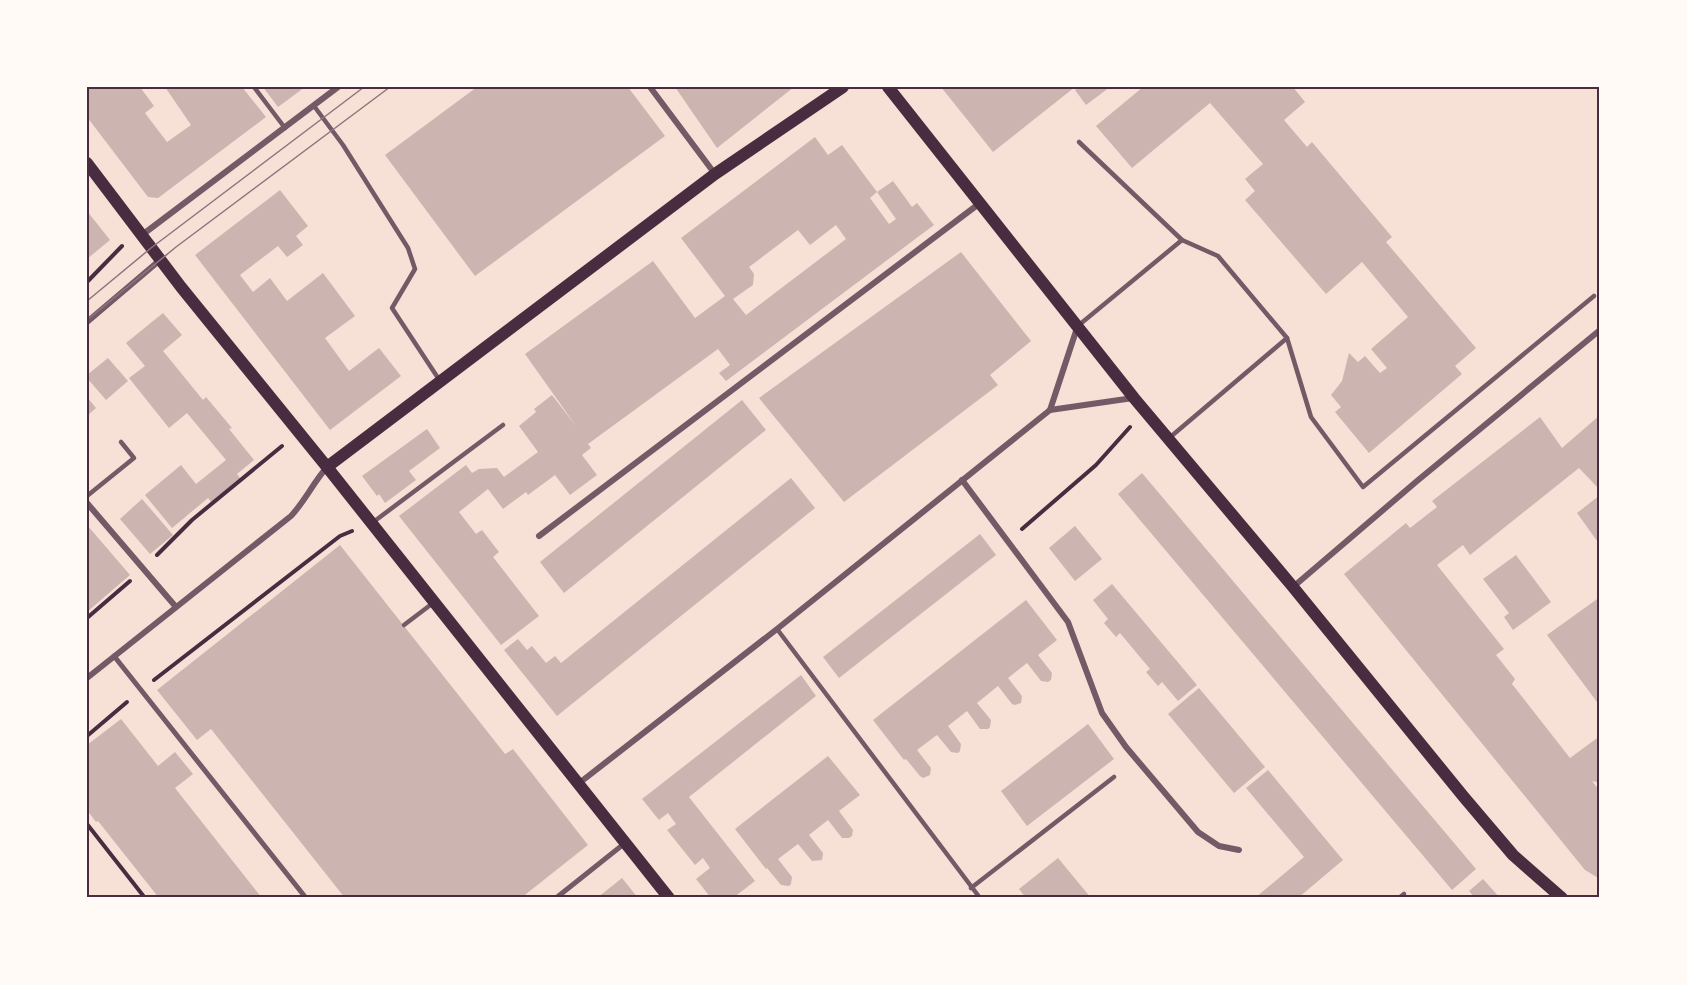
<svg xmlns="http://www.w3.org/2000/svg" width="1687" height="985" font-family="Ubuntu,sans-serif">
	<style>
		.building { fill: #ccb4b1; fill-rule: evenodd }
		.lines { fill: none; stroke-linecap: round; stroke-linejoin: round }
		.path { stroke: #4a2c40; stroke-width: 4 }
		.service { stroke: #755966; stroke-width: 4.5 }
		.pedestrian { stroke: #755966; stroke-width: 5 }
		.minor { stroke: #755966; stroke-width: 6 }
		.secondary { stroke: #4a2c40; stroke-width: 12 }
		.tram { stroke: #8f747c; stroke-width: 1.5 }
		.neatline { fill: none; stroke: #4a2c40; stroke-width: 2 }
	</style>
	<rect width="100%" height="100%" fill="#f7e1d7"/>
	<g class="building">
		<polygon points="87,87 140,87 154,106 145,113 167,142 191,125 165,87 242,87 266,117 158,198 148,197 87,117"/>
		<polygon points="263,87 305,87 278,107"/>
		<polygon points="477,87 628,87 665,136 475,276 385,155"/>
		<polygon points="675,87 794,87 717,148"/>
		<polygon points="941,87 1075,87 993,152"/>
		<polygon points="1080,87 1110,87 1086,105 1075,90"/>
		<polygon points="1143,87 1293,87 1305,102 1284,120 1307,147 1312,142 1392,237 1386,242 1476,348 1455,366 1462,374 1369,453 1335,412 1341,407 1331,395 1342,381 1349,353 1358,362 1365,356 1380,373 1387,368 1371,349 1408,317 1362,262 1326,294 1245,200 1255,191 1245,179 1263,164 1210,103 1132,168 1096,126"/>
		<path d="M815,137L828,155L842,145L877,192L870,198L889,224L896,219L877,192L893,181L912,207L917,203L934,225L726,381L719,373L730,365L718,349L588,444L591,448L582,455L597,475L570,495L555,475L528,495L526,492L503,509L488,489L459,512L476,534L482,530L499,552L493,557L539,616L501,645L399,516L466,465L472,473L479,469L497,468L504,477L538,452L519,426L536,412L534,409L552,395L576,426L525,354L653,261L695,318L725,296L681,238ZM836,225L846,239L746,315L733,299L753,285L754,274L749,267L798,230L810,245Z"/>
		<polygon points="280,190 308,226 296,236 303,245 287,257 278,246 240,275 253,292 270,278 287,301 323,273 355,316 325,338 349,371 379,348 401,376 330,430 195,255"/>
		<polygon points="87,211 110,240 87,259"/>
		<polygon points="961,252 1031,341 990,375 998,385 844,502 759,398"/>
		<polygon points="163,313 182,335 163,351 203,400 206,397 232,428 229,429 254,460 237,474 240,478 211,502 208,498 172,528 145,495 181,465 196,484 226,460 187,413 169,428 129,378 145,366 126,343"/>
		<polygon points="108,358 128,381 106,400 87,378 87,375"/>
		<polygon points="87,397 96,408 87,416"/>
		<polygon points="742,400 766,430 564,593 540,562"/>
		<polygon points="1600,415 1600,490 1579,468 1470,555 1463,545 1437,565 1504,649 1496,655 1515,679 1512,684 1570,758 1600,736 1600,783 1592,781 1600,791 1600,879 1585,870 1344,574 1406,523 1410,528 1437,507 1432,501 1540,417 1562,448"/>
		<polygon points="427,429 440,448 409,471 416,480 385,503 379,494 377,496 362,476"/>
		<polygon points="1142,473 1476,869 1452,890 1118,494"/>
		<polygon points="791,478 815,508 557,716 504,650 518,639 527,650 532,646 546,663 555,656 561,663"/>
		<polygon points="1600,495 1600,545 1577,513"/>
		<polygon points="142,499 173,535 150,554 120,519"/>
		<polygon points="87,525 130,575 87,612"/>
		<polygon points="1075,526 1102,559 1075,581 1049,548"/>
		<polygon points="980,534 996,555 839,678 823,657"/>
		<polygon points="340,545 505,754 513,749 588,845 521,898 345,898 211,729 197,740 157,690"/>
		<polygon points="1516,555 1551,602 1513,630 1504,617 1509,613 1483,579"/>
		<polygon points="1112,584 1197,685 1178,701 1162,682 1158,686 1146,672 1150,669 1120,633 1116,637 1104,623 1108,619 1093,600"/>
		<polygon points="1600,597 1600,706 1547,635"/>
		<polygon points="1026,600 1057,640 1038,655 1052,673 1051,680 1048,682 1041,681 1027,663 1008,678 1022,696 1021,703 1015,705 1012,704 998,686 977,703 991,720 990,727 988,729 980,729 967,711 948,726 961,744 960,751 958,753 951,752 937,735 917,750 931,768 930,775 923,778 920,776 906,759 904,760 873,720"/>
		<polygon points="801,675 816,696 689,797 755,881 733,898 711,898 696,879 710,868 703,858 695,865 667,830 676,824 668,813 659,820 642,799"/>
		<polygon points="1199,688 1265,767 1234,793 1168,714"/>
		<polygon points="121,719 158,766 175,752 193,774 175,788 262,898 159,898 98,821 96,822 87,810 87,745"/>
		<polygon points="1088,724 1114,759 1027,826 1001,791"/>
		<polygon points="828,756 860,795 839,811 853,830 852,836 849,838 842,838 828,820 809,835 823,853 822,860 812,861 798,844 778,859 792,877 791,884 789,886 781,885 767,868 766,869 735,829"/>
		<polygon points="1268,770 1343,860 1298,898 1255,898 1304,857 1246,788"/>
		<polygon points="1058,858 1091,898 1026,898 1019,889"/>
		<polygon points="622,878 638,898 597,898"/>
		<polygon points="1483,879 1500,898 1475,898 1469,891"/>
	</g>
	<g class="lines">
		<g class="path">
			<polyline points="87,282 122,246"/>
			<polyline points="1022,529 1096,465 1130,427"/>
			<polyline points="157,555 192,520 282,446"/>
			<polyline points="87,618 130,581"/>
			<polyline points="154,680 340,536 352,531"/>
			<polyline points="87,736 127,702"/>
			<polyline points="87,824 145,898"/>
			<polyline points="87,897 93,898"/>
		</g>
		<g class="service">
			<polyline points="254,87 285,128"/>
			<polyline points="314,106 343,145 408,248 415,269 392,308 440,381"/>
			<polyline points="1079,142 1182,240"/>
			<polyline points="1079,325 1182,240 1218,256 1287,338 1168,439"/>
			<polyline points="1287,338 1311,417 1363,487 1594,296"/>
			<polyline points="87,496 134,458 121,442"/>
			<polyline points="372,523 503,425"/>
			<polyline points="404,625 433,603"/>
			<polyline points="777,629 980,898"/>
			<polyline points="971,888 1114,777"/>
			<polyline points="1399,898 1404,894"/>
		</g>
		<g class="pedestrian">
			<polyline points="114,656 306,898"/>
			<polyline points="556,898 625,843"/>
		</g>
		<g class="minor">
			<polyline points="650,87 715,174"/>
			<polyline points="142,235 338,87"/>
			<polyline points="87,322 160,260"/>
			<polyline points="1050,410 1077,328"/>
			<polyline points="962,480 1068,622 1102,713 1126,747 1198,832 1219,846 1239,850"/>
			<polyline points="87,503 176,607"/>
			<polyline points="539,536 980,203"/>
			<polyline points="1293,587 1417,481 1600,330"/>
			<path d="M87,678L291,516C305,501 313,483 327,467"/>
			<polyline points="578,784 777,629 1050,410 1133,398"/>
		</g>
		<g class="secondary">
			<polyline points="888,87 1134,398 1293,587 1463,796 1513,855 1562,898"/>
			<polyline points="87,163 181,287 327,467 669,898"/>
			<polyline points="327,467 715,174 843,87"/>
		</g>
		<g class="tram">
			<polyline points="87,301 151,248 364,87"/>
			<polyline points="87,320 176,247 390,87"/>
		</g>
	</g>
	<rect width="1687" height="985" fill="none" stroke="#fffaf5" stroke-width="177"/>
	<rect x="88" y="88" width="1510" height="808" class="neatline"/>
</svg>
